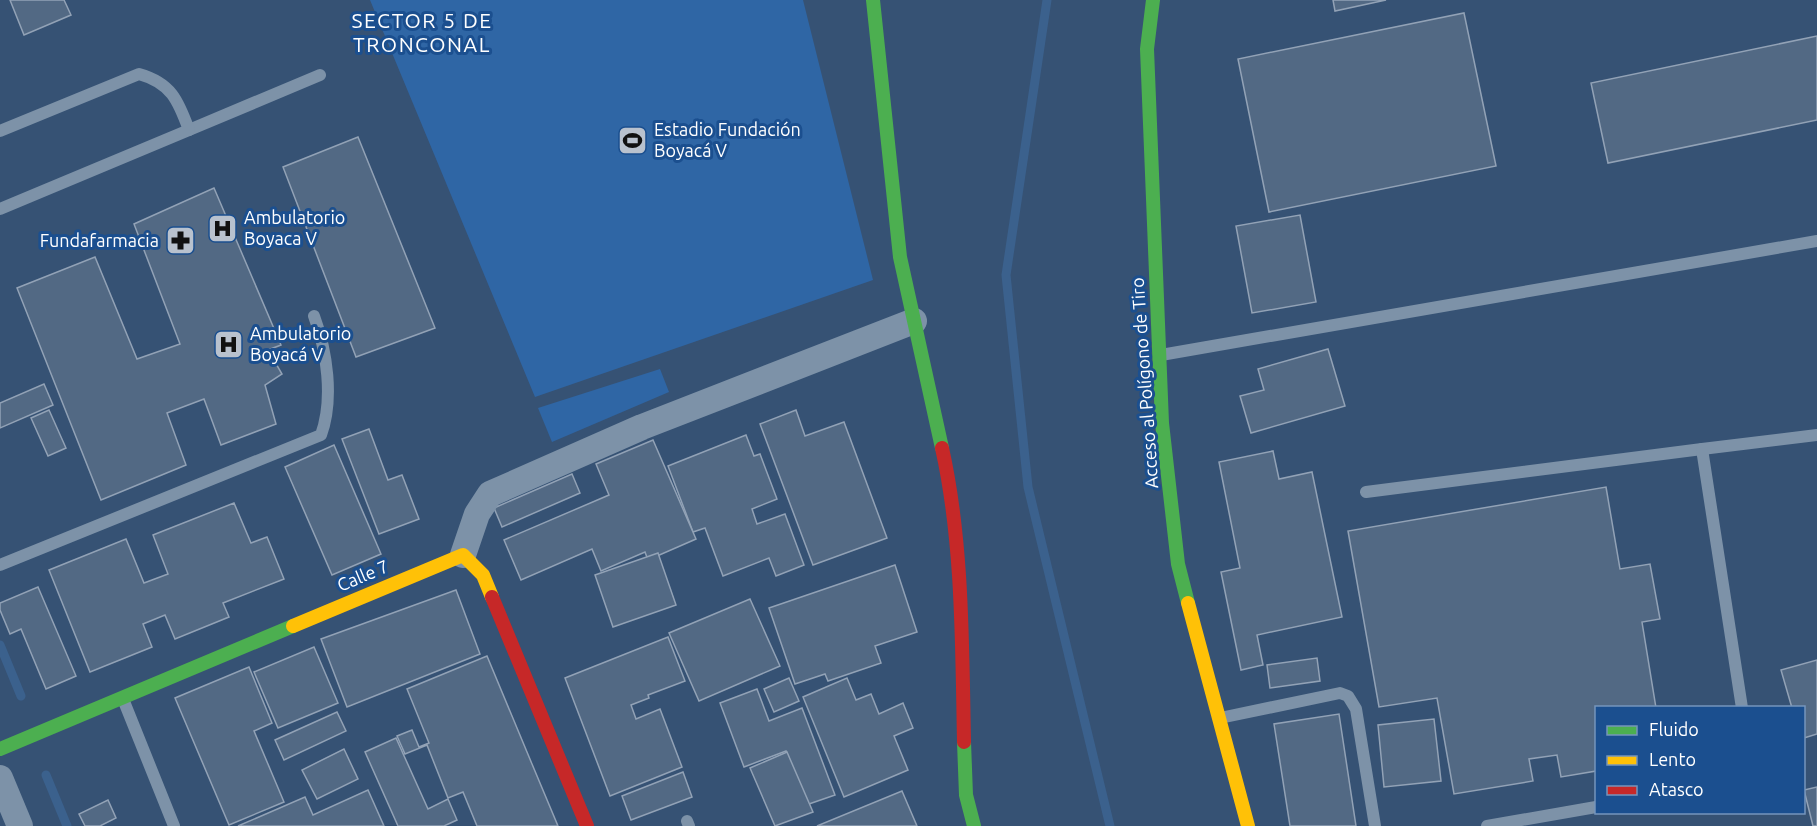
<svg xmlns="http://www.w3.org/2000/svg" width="1817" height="826" font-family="Ubuntu,sans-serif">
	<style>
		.green { fill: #2f66a5 }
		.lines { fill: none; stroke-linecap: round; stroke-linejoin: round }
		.stream { stroke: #3b618d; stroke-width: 9 }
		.building { fill: #526984; stroke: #92a2b6; stroke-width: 1.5 }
		.lane { stroke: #7d92a8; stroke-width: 12 }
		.street { stroke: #7d92a8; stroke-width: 26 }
		.fast { stroke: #4caf50; stroke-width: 14 }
		.slow { stroke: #ffc107; stroke-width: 14 }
		.jam { stroke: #c62828; stroke-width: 14 }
		.labels { text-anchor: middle; stroke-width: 6; stroke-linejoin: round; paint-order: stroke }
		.poi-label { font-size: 18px; fill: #fff; stroke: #1b4f8f; text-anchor: start }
		.street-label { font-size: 18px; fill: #fff; stroke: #1b4f8f }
		.quarter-label { font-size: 21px; letter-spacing: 1.5px; fill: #fff; stroke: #1b4f8f }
	</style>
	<rect width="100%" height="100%" fill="#365274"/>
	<g class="green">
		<polygon points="370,0 803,0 873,280 535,397"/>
		<polygon points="660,369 669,392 552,442 538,408"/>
	</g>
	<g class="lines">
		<g class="stream">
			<polyline points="1047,0 1006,275 1028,487 1110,826"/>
			<polyline points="0,645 21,696"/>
			<polyline points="46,775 67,826"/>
		</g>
	</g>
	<g class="building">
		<polygon points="10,0 64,0 71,15 24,35"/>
		<polygon points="1333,0 1386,0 1335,11"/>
		<polygon points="1464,13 1496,166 1269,212 1238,59"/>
		<polygon points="1817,36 1817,120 1608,163 1591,83"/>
		<polygon points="358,137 435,328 356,357 283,167"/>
		<polygon points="214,188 281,345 268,350 282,374 265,385 276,424 221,445 204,399 167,413 186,465 101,500 17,288 95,257 137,359 180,344 134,224"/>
		<polygon points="1300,215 1316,302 1252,313 1236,226"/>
		<polygon points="1328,349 1345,406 1251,433 1240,396 1264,390 1258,369"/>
		<polygon points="44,384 53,405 0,428 0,403"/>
		<polygon points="49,410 66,448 48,456 31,418"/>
		<polygon points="796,410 805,436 844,422 887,538 813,565 760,424"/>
		<polygon points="369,429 388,480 402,475 419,519 379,534 342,439"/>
		<polygon points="746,435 754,456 760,454 777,499 752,509 757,524 785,514 804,565 776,576 769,558 723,576 705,528 693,532 668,466"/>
		<polygon points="653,440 696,539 648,560 645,552 601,571 592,549 521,580 504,540 609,495 596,464"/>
		<polygon points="334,445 381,554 332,575 285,467"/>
		<polygon points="1273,451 1279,479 1312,472 1342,617 1257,635 1263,665 1241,670 1221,572 1240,568 1219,462"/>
		<polygon points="572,474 580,493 502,527 494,508"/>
		<polygon points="1606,487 1620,569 1650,564 1660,619 1642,622 1656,708 1596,708 1596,771 1561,777 1557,755 1529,759 1533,781 1454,794 1437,698 1379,707 1348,531"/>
		<polygon points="234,503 251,543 267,537 284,579 223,603 229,617 175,639 165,615 143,624 152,647 90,672 49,570 126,539 144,583 168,574 153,535"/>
		<polygon points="658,553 676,605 613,627 595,575"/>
		<polygon points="895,565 917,632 875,646 881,663 828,681 825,674 795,684 769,608"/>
		<polygon points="38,587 76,676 46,689 21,629 10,634 0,610 0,603"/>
		<polygon points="456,590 480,654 347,707 321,639"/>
		<polygon points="750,599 780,666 699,701 669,633"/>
		<polygon points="668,637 685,681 648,695 649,698 631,705 636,719 660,709 682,767 610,796 565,678"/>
		<polygon points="314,647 338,703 278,728 254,672"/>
		<polygon points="487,656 532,764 558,826 477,826 463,792 448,798 427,745 405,754 397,736 412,730 419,747 429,743 407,689"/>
		<polygon points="1317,658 1320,681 1270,688 1267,665"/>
		<polygon points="1817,660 1817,734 1804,738 1804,708 1792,708 1781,670"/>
		<polygon points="249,667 272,723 254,731 284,802 229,825 175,698"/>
		<polygon points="789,678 799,701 774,712 764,689"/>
		<polygon points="847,678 856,700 871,694 879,714 903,703 913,728 894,736 908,770 844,797 803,697"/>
		<polygon points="757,689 769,721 802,708 835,795 806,805 786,751 744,767 720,703"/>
		<polygon points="337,712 346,731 284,760 275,740"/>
		<polygon points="1339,714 1356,826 1290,826 1274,724"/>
		<polygon points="1434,719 1441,781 1384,787 1378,725"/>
		<polygon points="396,738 428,809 448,799 457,820 444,826 398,826 365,752"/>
		<polygon points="344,749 358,779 317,799 302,770"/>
		<polygon points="787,752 813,812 775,826 750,768"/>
		<polygon points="683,772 692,797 631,820 622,796"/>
		<polygon points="1817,787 1817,826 1813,826 1804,790"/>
		<polygon points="368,790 384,826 238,826 305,797 313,815"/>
		<polygon points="902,791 917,826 817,826"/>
		<polygon points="108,800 116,818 100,826 85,826 79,814"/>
	</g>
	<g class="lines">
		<g class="lane">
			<polyline points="189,130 320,75"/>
			<path d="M0,131L139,74C171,83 178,100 189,130L0,209"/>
			<polyline points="1161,355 1817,241"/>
			<polyline points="1366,492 1702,449"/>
			<path d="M0,565L321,435C334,399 327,351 314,316"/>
			<polyline points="123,699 174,826"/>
			<polyline points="1742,708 1702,449 1817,435"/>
			<polyline points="1220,718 1340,693 1348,696 1356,709 1375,826"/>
			<polyline points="687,821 689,826"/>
			<polyline points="1487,826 1596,807"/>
		</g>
		<g class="street">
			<polyline points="463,555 477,514 490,494 642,427 914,321"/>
			<polyline points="0,778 20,826"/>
		</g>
		<g class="fast">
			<polyline points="873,0 900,257 942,448"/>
			<polyline points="1153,0 1147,49 1162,423 1178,564 1188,603"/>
			<polyline points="964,742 966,795 974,826"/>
			<polyline points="0,749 293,626"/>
		</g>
		<g class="slow">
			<polyline points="1188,603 1248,826"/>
			<polyline points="293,626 463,555 483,575 492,597"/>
		</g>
		<g class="jam">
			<path d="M942,448C963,542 962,646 964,742"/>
			<polyline points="492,597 587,826"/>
		</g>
	</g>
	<defs>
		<symbol id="stadium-square" viewBox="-11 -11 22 22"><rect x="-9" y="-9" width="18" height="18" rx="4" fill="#b9c2ce" stroke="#1b4f8f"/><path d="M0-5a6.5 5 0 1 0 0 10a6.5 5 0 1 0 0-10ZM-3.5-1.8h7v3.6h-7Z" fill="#111"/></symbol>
		<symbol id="hospital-square" viewBox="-11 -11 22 22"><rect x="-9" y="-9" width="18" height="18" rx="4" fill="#b9c2ce" stroke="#1b4f8f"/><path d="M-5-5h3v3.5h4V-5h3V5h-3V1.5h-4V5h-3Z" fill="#111"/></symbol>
		<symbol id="pharmacy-square" viewBox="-11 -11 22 22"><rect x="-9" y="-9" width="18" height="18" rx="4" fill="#b9c2ce" stroke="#1b4f8f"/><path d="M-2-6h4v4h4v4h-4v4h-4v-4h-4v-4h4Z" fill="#111"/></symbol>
	</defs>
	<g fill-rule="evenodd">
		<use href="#stadium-square" x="616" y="124" width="33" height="33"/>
		<use href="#hospital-square" x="206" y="212" width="33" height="33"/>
		<use href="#pharmacy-square" x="164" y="224" width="33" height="33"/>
		<use href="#hospital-square" x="212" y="328" width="33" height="33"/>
	</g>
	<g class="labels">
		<g class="poi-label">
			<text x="654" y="136">Estadio Fundación<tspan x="654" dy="21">Boyacá V</tspan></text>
			<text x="244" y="224">Ambulatorio<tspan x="244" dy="21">Boyaca V</tspan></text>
			<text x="159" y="247" text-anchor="end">Fundafarmacia</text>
			<text x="250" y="340">Ambulatorio<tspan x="250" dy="21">Boyacá V</tspan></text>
		</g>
		<g class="street-label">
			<text transform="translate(1145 383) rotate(-94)" y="6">Acceso al Polígono de Tiro</text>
			<text transform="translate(363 576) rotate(-23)" y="6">Calle 7</text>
		</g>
		<g class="quarter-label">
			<text x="422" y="28">SECTOR 5 DE<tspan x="422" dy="24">TRONCONAL</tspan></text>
		</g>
	</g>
	<rect x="1595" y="706" width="210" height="108" fill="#1b4f8f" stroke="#7695bc" stroke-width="1.5"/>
	<rect x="1607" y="726" width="30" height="9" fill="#4caf50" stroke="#7695bc" stroke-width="1.5"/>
	<text x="1649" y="736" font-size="18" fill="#ffffff">Fluido</text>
	<rect x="1607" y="756" width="30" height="9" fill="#ffc107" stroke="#7695bc" stroke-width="1.5"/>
	<text x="1649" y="766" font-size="18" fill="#ffffff">Lento</text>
	<rect x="1607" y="786" width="30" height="9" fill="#c62828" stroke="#7695bc" stroke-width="1.5"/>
	<text x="1649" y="796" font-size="18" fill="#ffffff">Atasco</text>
</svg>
